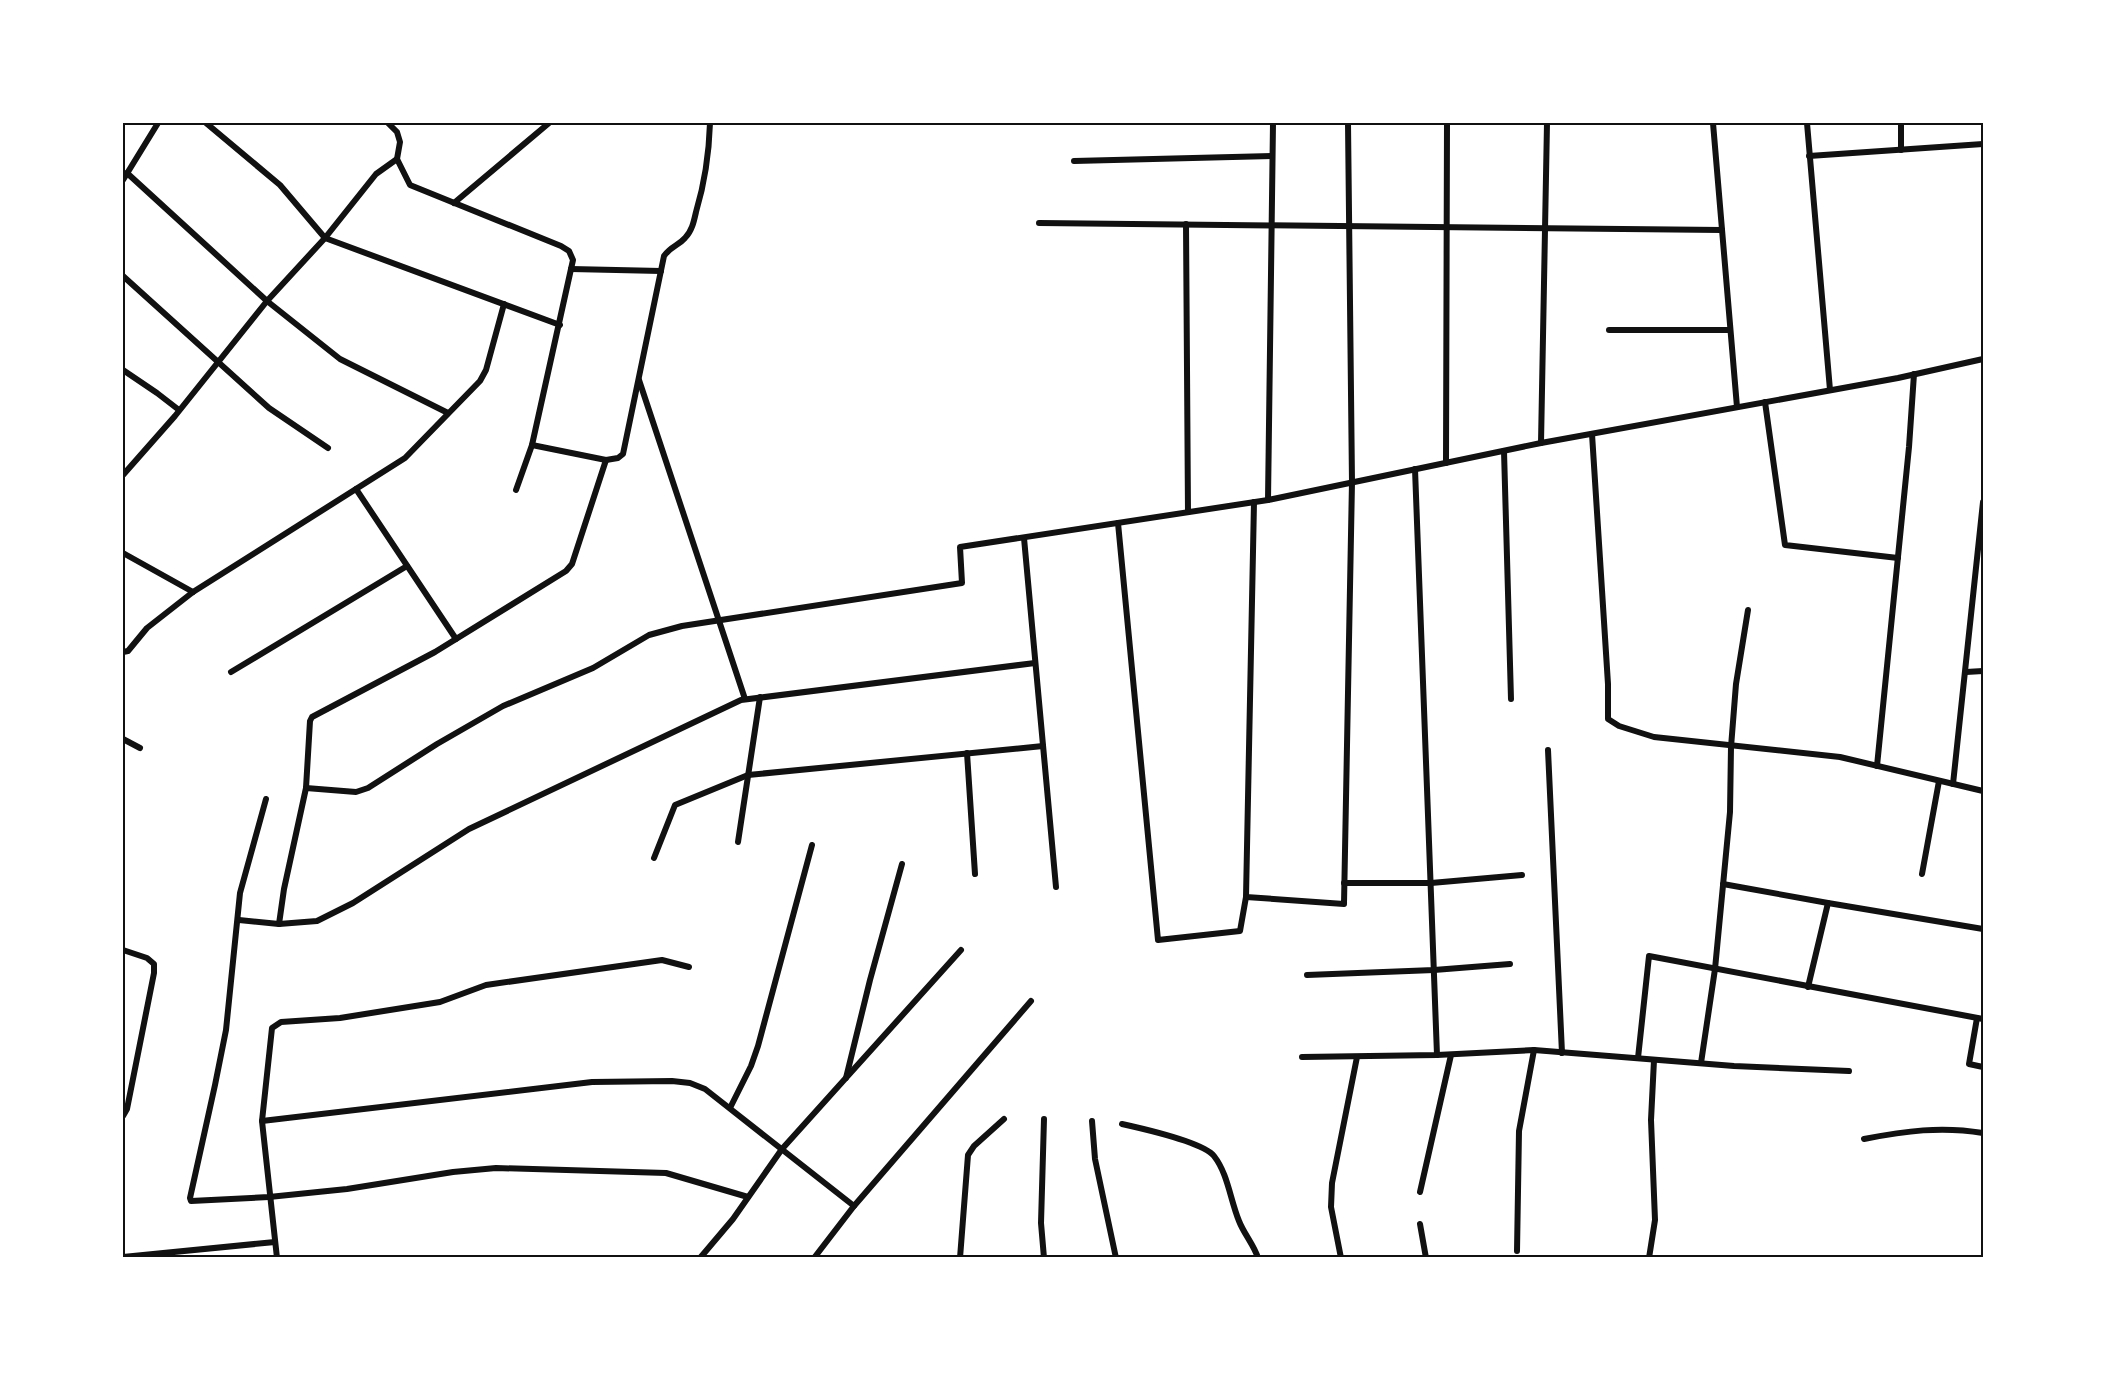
<svg xmlns="http://www.w3.org/2000/svg" width="2106" height="1381" font-family="'Fira Sans',sans-serif">
	<style>
		.lines { fill: none; stroke-linecap: round; stroke-linejoin: round }
		.minor { stroke: #111; stroke-width: 6 }
		.neatline { fill: none; stroke: #111; stroke-width: 2 }
	</style>
	<rect width="100%" height="100%" fill="#fff"/>
	<g class="lines">
		<g class="minor">
			<polyline points="206,123 280,185 325,238 560,325"/>
			<polyline points="388,123 397,132 400,142 397,159 410,185 561,246 569,251 573,260 532,445 516,490"/>
			<polyline points="1713,123 1737,407"/>
			<polyline points="1807,123 1830,390"/>
			<polyline points="1901,123 1901,150"/>
			<polyline points="1809,156 1983,144"/>
			<polyline points="1074,161 1272,156"/>
			<polyline points="127,173 267,301 340,359 448,413"/>
			<polyline points="123,180 158,123"/>
			<polyline points="454,203 549,123"/>
			<polyline points="1039,223 1722,230"/>
			<polyline points="1186,224 1188,512"/>
			<polyline points="571,269 661,271"/>
			<polyline points="123,276 269,408 328,448"/>
			<polyline points="1609,330 1730,330"/>
			<polyline points="123,370 157,393 179,410"/>
			<polyline points="639,380 745,699"/>
			<polyline points="1765,402 1785,545 1898,558"/>
			<polyline points="1592,434 1608,684 1608,719 1619,726 1654,737 1840,757 1983,791"/>
			<polyline points="1541,443 1547,123"/>
			<path d="M532,445L606,460L618,458L623,454L664,256C671,246 678,246 685,238C692,231 694,221 696,212C705,182 709,154 710,123"/>
			<polyline points="1504,451 1511,699"/>
			<polyline points="1446,463 1447,123"/>
			<polyline points="1415,469 1437,1055"/>
			<polyline points="123,475 175,416 267,301 325,238 376,174 397,159"/>
			<polyline points="356,489 456,639"/>
			<polyline points="1268,500 1273,123"/>
			<polyline points="1254,502 1246,897 1344,904 1352,482 1348,123"/>
			<polyline points="1118,523 1158,940 1240,931 1246,897"/>
			<polyline points="1024,538 1056,887"/>
			<polyline points="123,553 193,592"/>
			<polyline points="123,652 128,651 147,628 193,592 405,458 480,381 486,370 504,304"/>
			<polyline points="231,672 407,566"/>
			<polyline points="1966,672 1983,671"/>
			<polyline points="123,739 140,748"/>
			<polyline points="1548,750 1562,1053"/>
			<polyline points="967,753 975,874"/>
			<polyline points="1877,766 1909,447 1914,374"/>
			<polyline points="1953,784 1983,502"/>
			<polyline points="306,788 356,792 368,788 437,744 503,706 593,668 649,635 682,626 962,583 960,547 1268,500 1541,443 1898,378 1983,359"/>
			<polyline points="266,799 240,893 226,1030 215,1085 190,1198 191,1201 269,1197 347,1189 453,1172 496,1168 666,1173 748,1197"/>
			<polyline points="738,842 760,697"/>
			<polyline points="654,858 675,805 748,775 1043,746"/>
			<polyline points="1922,874 1939,781"/>
			<polyline points="1344,883 1431,883 1522,875"/>
			<polyline points="1723,884 1828,903"/>
			<polyline points="239,920 279,924 317,921 353,903 469,829 741,700 1035,663"/>
			<polyline points="279,924 284,889 306,788 310,721 312,717 435,652 566,571 572,564 606,460"/>
			<polyline points="123,950 147,958 154,964 154,973 127,1109 123,1116"/>
			<polyline points="1307,975 1434,970 1510,964"/>
			<polyline points="1808,987 1828,903 1983,929"/>
			<polyline points="1977,1018 1969,1064 1983,1067"/>
			<polyline points="1302,1057 1437,1055 1534,1050 1734,1066 1849,1071"/>
			<polyline points="1638,1058 1649,956 1983,1019"/>
			<polyline points="1701,1063 1715,969 1730,812 1731,747 1736,684 1748,610"/>
			<polyline points="846,1078 870,980 902,864"/>
			<polyline points="730,1108 751,1066 758,1046 812,845"/>
			<polyline points="262,1121 592,1082 672,1081 690,1083 705,1089 854,1206"/>
			<polyline points="1092,1121 1095,1159 1116,1258"/>
			<path d="M1122,1124C1140,1128 1203,1142 1214,1156C1228,1174 1230,1199 1239,1221C1244,1234 1254,1245 1258,1258"/>
			<path d="M1864,1139C1905,1131 1941,1126 1983,1133"/>
			<polyline points="1420,1192 1451,1055"/>
			<polyline points="1420,1224 1426,1258"/>
			<polyline points="1517,1251 1519,1131 1534,1050"/>
			<polyline points="123,1257 275,1242"/>
			<polyline points="277,1258 262,1121 272,1028 281,1022 340,1018 440,1002 486,985 662,960 689,967"/>
			<polyline points="700,1258 733,1219 782,1149 961,950"/>
			<polyline points="814,1258 854,1206 1031,1001"/>
			<polyline points="960,1258 968,1155 974,1146 1004,1119"/>
			<polyline points="1044,1258 1041,1223 1044,1119"/>
			<polyline points="1341,1258 1331,1207 1332,1183 1357,1057"/>
			<polyline points="1649,1258 1655,1220 1651,1120 1654,1060"/>
		</g>
	</g>
	<rect width="2106" height="1381" fill="none" stroke="#ffffff" stroke-width="249"/>
	<rect x="124" y="124" width="1858" height="1132" class="neatline"/>
</svg>
